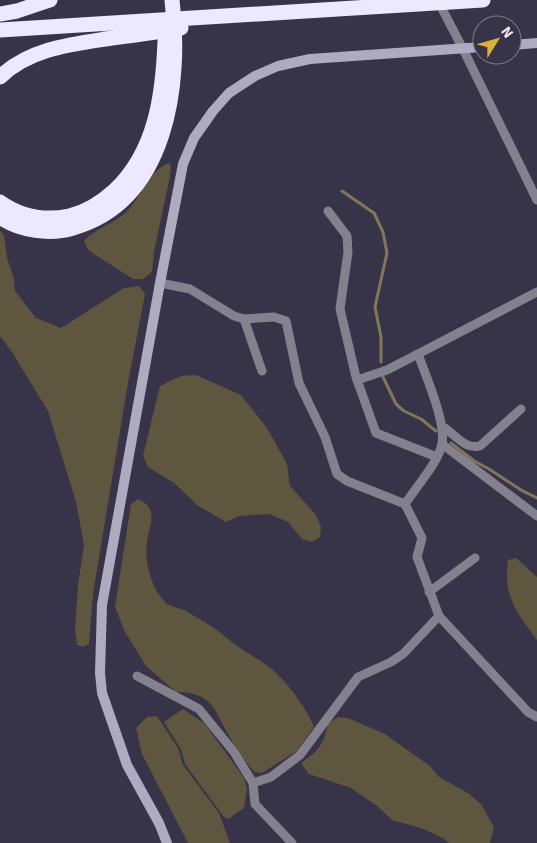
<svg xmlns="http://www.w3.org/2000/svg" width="537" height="843" font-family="Signika,sans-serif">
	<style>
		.green { fill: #5f563f }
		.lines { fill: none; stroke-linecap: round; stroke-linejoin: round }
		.stream { stroke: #837759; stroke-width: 3 }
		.street { stroke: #83818e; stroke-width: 9 }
		.secondary { stroke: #aeaac0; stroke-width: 10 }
		.highway { stroke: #ece9fe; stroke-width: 15 }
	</style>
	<rect width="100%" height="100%" fill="#373348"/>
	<g class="green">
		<path d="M169,163L171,166L170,176L154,252L152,272L143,279H133L88,250L84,241C95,229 110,225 123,215C141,200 147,171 169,163Z"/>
		<polygon points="0,231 4,235 7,258 14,279 15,291 36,318 61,328 124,288 139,286 145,294 128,383 93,594 89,644 83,647 77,645 75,630 78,585 84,545 76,502 48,411 12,352 0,336"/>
		<polygon points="196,375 241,395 267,428 287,464 290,486 316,515 321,527 320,537 312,542 302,539 288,522 269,514 239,516 226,522 197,505 174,483 148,467 143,456 160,386 181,376"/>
		<path d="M138,499C160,509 149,525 147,542C144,562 151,588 165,602C170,607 180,608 186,611C193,615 199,619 206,623C219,630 228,640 240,648C252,656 266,663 277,674C290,686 308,711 314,727L297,751L262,773L254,772C246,761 237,751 231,739C214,711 214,692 176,692L146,666L125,632L115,607L131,504Z"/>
		<path d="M516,558L537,577V640C516,612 503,596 508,560Z"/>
		<polygon points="183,709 205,724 244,778 247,789 244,808 228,819 224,817 185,764 181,749 164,722"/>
		<polygon points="157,716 178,748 183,765 219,813 230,843 188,843 142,754 136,728 147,717"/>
		<path d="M338,717L348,718L385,734L430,766L439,777L468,793L481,804L494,827L490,843H449L443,838L421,828L392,820L377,806L351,788L309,774L301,763C319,750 323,746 328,724Z"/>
	</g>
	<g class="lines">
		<g class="stream">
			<polyline points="342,191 374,213 383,232 387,253 375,307 381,337 381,362"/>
			<polyline points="383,377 396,404 404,411 421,419 436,431"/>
			<polyline points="451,443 474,461 489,469 521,490 537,498"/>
		</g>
		<g class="street">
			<polyline points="438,1 463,49 537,200"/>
			<polyline points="328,211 347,236 348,252 340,309 356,377 376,433 437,457"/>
			<polyline points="160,283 190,289 234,316 244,319 274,317 286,321 299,383 325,437 337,474 347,481 405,504"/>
			<path d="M537,292L418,354C426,377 446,421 442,444C438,463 416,487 405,504L422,538L417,557L439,616L528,712L537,717"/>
			<polyline points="244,319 262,371"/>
			<polyline points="357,380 387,370 418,354"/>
			<path d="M443,427C455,434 465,450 480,446L521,409"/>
			<polyline points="442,444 537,516"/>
			<polyline points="429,592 475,558"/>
			<polyline points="137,676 199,709 234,752 253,783 255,804 292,843"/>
			<polyline points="253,783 271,777 300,755 358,677 391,662 403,654 439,616"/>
		</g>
		<g class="secondary">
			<polyline points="512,45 537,43"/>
			<polyline points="167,843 159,823 127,765 102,693 100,673 102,605 160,283 183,164 194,138 213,111 229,93 255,76 278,66 310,59 482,47"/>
		</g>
		<g class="highway">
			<polyline points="0,14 17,11 50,0"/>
			<polyline points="0,30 483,0"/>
			<path d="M0,77C30,48 73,44 112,38C135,35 158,32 181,28"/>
			<path d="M0,202C21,217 44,221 69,216C87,212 102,202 115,190C156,151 163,94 165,41"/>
			<path d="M0,217C20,231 50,235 73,228C168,201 182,83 172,0"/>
		</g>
	</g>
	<g transform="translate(497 40) rotate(53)"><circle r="24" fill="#373348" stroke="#7f7c8e"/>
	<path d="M0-4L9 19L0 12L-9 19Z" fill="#ddb133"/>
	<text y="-8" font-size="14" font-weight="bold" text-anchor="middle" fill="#ebeaf7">N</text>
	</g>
</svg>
